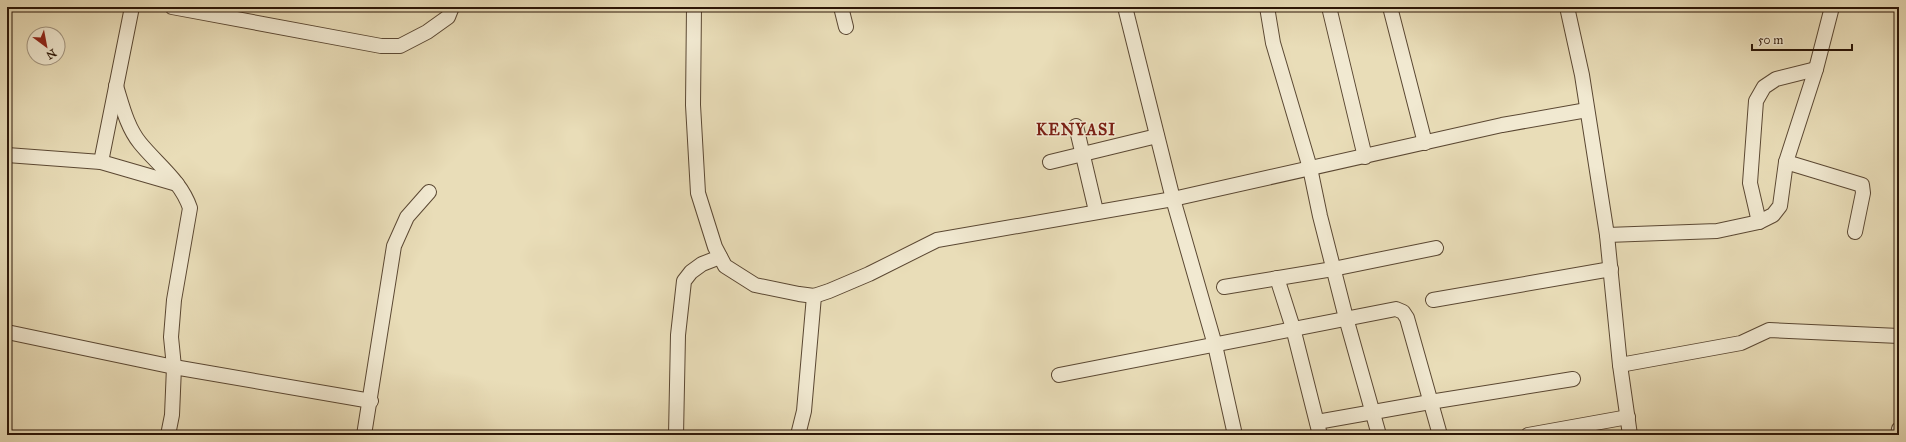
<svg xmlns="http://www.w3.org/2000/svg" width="1906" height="442" font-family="'IM FELL Great Primer',serif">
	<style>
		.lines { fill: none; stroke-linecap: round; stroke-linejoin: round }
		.minor-casing { stroke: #5b4833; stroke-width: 16 }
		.minor { stroke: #f1e9d1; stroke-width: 14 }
		.labels { text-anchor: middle; stroke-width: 3; stroke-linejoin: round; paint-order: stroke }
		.district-label { font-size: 16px; font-weight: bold; letter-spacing: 1px; fill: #7a1f14; stroke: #f1e9d1 }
	</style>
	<rect width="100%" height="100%" fill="#e9ddb8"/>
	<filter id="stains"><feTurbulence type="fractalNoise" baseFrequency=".005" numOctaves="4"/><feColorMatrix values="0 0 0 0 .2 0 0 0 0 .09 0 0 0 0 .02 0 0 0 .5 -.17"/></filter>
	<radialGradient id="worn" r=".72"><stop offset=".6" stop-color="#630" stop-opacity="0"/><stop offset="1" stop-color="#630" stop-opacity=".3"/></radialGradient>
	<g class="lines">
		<defs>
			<g id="minor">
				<polyline points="172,7 381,46 400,46 427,32 448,17 452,7"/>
				<polyline points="694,7 693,105 698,193 715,247 725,266 755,285 799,294 814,296 829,291 869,274 937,240 1173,199 1502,125 1587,110"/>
				<polyline points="841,7 846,27"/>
				<polyline points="1125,7 1173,199 1215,345 1235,435"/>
				<polyline points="1267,7 1273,43 1310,168 1320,216 1346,318 1379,435"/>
				<polyline points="1329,7 1365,157"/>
				<polyline points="1390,7 1425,143"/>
				<polyline points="1567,7 1582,75 1607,235 1620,365 1630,435"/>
				<path d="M116,86C122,105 127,127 140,143C157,164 181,181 190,208L174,300L171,337L174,367L172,415L168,435"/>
				<polyline points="1076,126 1096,211"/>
				<polyline points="7,155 101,162 177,184"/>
				<polyline points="101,162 132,7"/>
				<polyline points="1050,162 1157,136"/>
				<polyline points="1786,162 1862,185 1863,193 1855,232"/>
				<polyline points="1759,222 1750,183 1756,101 1764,87 1776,79 1816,69"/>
				<polyline points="1607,235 1717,231 1759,222 1773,215 1780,206 1786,162 1816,69 1832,7"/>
				<polyline points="1277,278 1293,328 1320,435"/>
				<polyline points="1224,287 1333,269 1436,248"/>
				<polyline points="1433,300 1611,269"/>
				<polyline points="7,332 174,367 371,401"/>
				<polyline points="1620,365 1741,343 1769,330 1899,336"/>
				<polyline points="1059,375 1396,309 1403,312 1407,318 1440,435"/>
				<polyline points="1317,422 1430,402 1573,379"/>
				<polyline points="364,435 394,246 407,217 429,192"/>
				<polyline points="676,435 678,335 684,281 691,272 702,264 720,257"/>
				<polyline points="798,435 804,411 814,296"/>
				<polyline points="1528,435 1628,417"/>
				<polyline points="1898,435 1899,429"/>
			</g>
		</defs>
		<use href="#minor" class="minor-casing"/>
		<use href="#minor" class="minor"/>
	</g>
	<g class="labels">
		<g class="district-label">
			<text x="1076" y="135">KENYASI</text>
		</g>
	</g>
	<rect width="1906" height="442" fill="none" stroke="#e9ddb8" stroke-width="24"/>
	<rect x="8" y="8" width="1890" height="426" fill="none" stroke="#2c1607" stroke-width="2"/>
	<rect x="12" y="12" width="1882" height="418" fill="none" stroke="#2c1607"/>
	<g transform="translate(46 46) rotate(148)"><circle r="19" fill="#f1e9d1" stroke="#a29580"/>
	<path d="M0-3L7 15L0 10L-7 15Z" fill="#8f2418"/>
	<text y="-6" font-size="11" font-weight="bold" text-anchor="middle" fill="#2c1607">N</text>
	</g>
	<path d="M1752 44v6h100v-6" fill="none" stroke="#2c1607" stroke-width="2"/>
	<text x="1758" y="44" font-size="12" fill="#2c1607" stroke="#f1e9d1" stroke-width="3" paint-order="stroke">50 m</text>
	<rect width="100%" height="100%" filter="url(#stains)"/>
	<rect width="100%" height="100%" fill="url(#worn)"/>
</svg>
